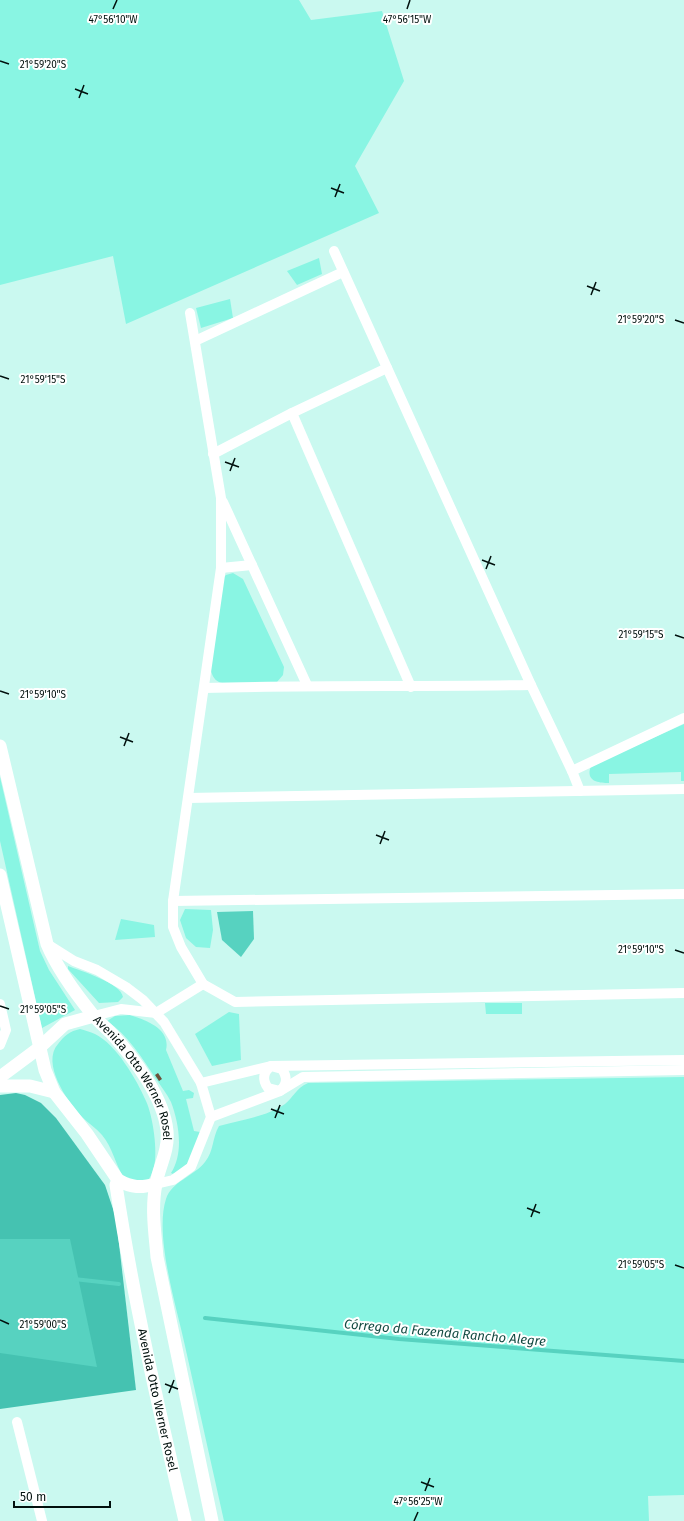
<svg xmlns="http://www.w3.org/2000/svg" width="684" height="1521" font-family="'Fira Sans',sans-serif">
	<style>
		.green { fill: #89f5e3 }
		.forest { fill: #45c2b1 }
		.water { fill: #57d2c0 }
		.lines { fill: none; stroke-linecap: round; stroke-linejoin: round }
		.stream { stroke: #57d2c0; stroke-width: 4 }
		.building { fill: #6c503b }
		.minor { stroke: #fff; stroke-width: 10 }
		.tertiary { stroke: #fff; stroke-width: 13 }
		.ticks { fill: none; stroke: #01100d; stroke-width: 1.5 }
		.labels { text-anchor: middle; stroke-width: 4; stroke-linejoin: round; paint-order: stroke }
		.street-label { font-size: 12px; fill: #01100d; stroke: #fff }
		.water-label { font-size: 13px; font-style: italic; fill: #124941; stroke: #fff }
		.ticks-label { font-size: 10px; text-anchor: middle; fill: #01100d; stroke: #fff; stroke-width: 4; stroke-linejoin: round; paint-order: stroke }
	</style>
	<rect width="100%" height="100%" fill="#caf9f0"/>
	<g class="green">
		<polygon points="0,0 299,0 311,20 382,11 404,81 355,166 379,213 126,324 113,256 0,285"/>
		<polygon points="319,258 322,274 297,285 287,271"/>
		<polygon points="230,299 233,318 201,328 196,308"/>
		<path d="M233,573L243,579L284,667L283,675L277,682C266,682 226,686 219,682C213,679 212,674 210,668L223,578L226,575Z"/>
		<path d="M684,724V781H681V772L609,774V783C598,783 585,781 591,766Z"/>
		<polygon points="0,777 40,951 49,970 75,1010 42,1028 0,841"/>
		<polygon points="185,909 211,910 213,930 210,948 196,947 186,938 180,920"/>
		<polygon points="121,919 154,925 155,937 115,940"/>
		<path d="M68,966C81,971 121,983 123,997L118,1002L99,1003L68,969Z"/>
		<polygon points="485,1003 522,1003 522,1014 486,1014"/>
		<polygon points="229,1012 239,1014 241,1060 212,1066 195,1034"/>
		<path d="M130,1015C146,1020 171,1029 166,1050L183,1091L189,1090L194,1093L193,1098L186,1099L194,1131L200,1132L188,1166L173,1174L171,1173C184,1153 179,1123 171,1102C167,1094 161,1086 156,1079C142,1058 128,1035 107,1021L115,1016Z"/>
		<path d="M80,1029C85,1030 90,1032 95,1034C116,1044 137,1080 146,1101C153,1116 158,1152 154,1167C153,1172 150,1177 148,1181L141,1183L124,1178C115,1164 113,1148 102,1135C96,1128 88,1123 81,1116C67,1101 41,1063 58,1044C64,1036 70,1031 80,1029Z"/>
		<path d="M684,1077V1495L648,1496L649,1521H224C211,1463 198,1404 185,1346C177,1308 154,1236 166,1199C172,1181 193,1177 205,1162C214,1151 212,1138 219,1126C240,1120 266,1117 285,1104C294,1097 295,1089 308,1083Z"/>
	</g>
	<polygon class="forest" points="16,1093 25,1095 41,1103 56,1118 105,1185 116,1218 136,1390 0,1409 0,1095"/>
	<g class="water">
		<polygon points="253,911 254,939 241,957 222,940 217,912"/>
		<polygon points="0,1239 70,1239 97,1367 0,1353"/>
	</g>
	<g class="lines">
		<g class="stream">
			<polyline points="74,1279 119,1284"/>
			<polyline points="205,1318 399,1339 684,1361"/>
		</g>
	</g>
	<polygon class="building" points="158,1073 162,1079 159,1081 155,1075"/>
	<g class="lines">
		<g class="minor">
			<polyline points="334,251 531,685 572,771 684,718"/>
			<polyline points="190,313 221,498 221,568 173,901 173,927 181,947 203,984 235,1002 684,993"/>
			<polyline points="195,341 343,272"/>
			<polyline points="292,413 411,687"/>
			<polyline points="213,454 292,413 387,368"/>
			<polyline points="223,502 307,685"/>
			<polyline points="221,568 252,565"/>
			<path d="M204,688C313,685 422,687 531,685"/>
			<polyline points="572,771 580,791"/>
			<polyline points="188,798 684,789"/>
			<polyline points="173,901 684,894"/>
			<polyline points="47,944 74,961 97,970 126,987 143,1000 164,1022 201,1083 211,1117 191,1167 173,1180 156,1184"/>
			<polyline points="0,1004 6,1030 0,1045"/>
			<polyline points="94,1016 121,1009 156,1013 203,984"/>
			<path d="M271,1066L282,1069C288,1078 287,1084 280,1091L268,1088C262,1080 263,1072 271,1066Z"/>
			<polyline points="201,1083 271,1066 684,1060"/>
			<polyline points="211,1117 280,1091 303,1077 684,1070"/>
			<polyline points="17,1422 42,1521"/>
		</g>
		<g class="tertiary">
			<path id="s1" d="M0,746L47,944C58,970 75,993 93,1015C99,1022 106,1028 112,1034C134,1058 164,1098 167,1131C169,1151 159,1166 156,1184C151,1208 155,1233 157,1257L212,1521"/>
			<path id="s2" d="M0,875L45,1070L54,1092L87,1134L118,1180L116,1185C133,1298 159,1410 185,1521"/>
			<polyline points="0,1077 39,1048 65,1024 94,1016"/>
			<polyline points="0,1086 30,1086 54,1092"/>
			<path d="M118,1180C132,1188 141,1188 156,1184"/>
		</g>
	</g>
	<path class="ticks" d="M113,9L117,0M407,9L410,0M0,61L9,64M75,89L88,94M79,98L84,85M331,188L344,193M335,197L340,184M587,286L600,291M591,295L596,282M675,320L684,323M0,376L9,379M225,462L239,467M230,471L235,458M482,560L495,565M486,569L491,556M675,635L684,638M0,691L9,694M120,737L133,742M124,746L129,733M376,835L389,840M380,844L385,831M675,950L684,953M0,1006L9,1009M271,1109L284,1114M275,1118L280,1105M527,1208L540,1213M531,1217L536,1204M675,1265L684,1268M0,1320L9,1324M165,1384L178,1389M169,1393L174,1380M421,1482L434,1487M425,1491L430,1478M414,1521L418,1512"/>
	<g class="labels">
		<g class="street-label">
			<text dy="4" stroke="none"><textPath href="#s1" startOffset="365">Avenida Otto Werner Rosel</textPath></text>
			<text dy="4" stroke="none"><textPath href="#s2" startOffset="557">Avenida Otto Werner Rosel</textPath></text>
		</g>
		<g class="water-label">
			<text transform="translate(445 1332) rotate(5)" y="5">Córrego da Fazenda Rancho Alegre</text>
		</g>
	</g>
	<g class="ticks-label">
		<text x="113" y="23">47°56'10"W</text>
		<text x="407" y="23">47°56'15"W</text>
		<text x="43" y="68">21°59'20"S</text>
		<text x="641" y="323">21°59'20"S</text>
		<text x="43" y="383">21°59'15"S</text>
		<text x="641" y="638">21°59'15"S</text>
		<text x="43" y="698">21°59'10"S</text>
		<text x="641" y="953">21°59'10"S</text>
		<text x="43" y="1013">21°59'05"S</text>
		<text x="641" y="1268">21°59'05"S</text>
		<text x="43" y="1328">21°59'00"S</text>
		<text x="418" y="1505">47°56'25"W</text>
	</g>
	<path d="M14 1501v6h96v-6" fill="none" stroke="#01100d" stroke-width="2"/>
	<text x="20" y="1501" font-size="12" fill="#01100d" stroke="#ffffff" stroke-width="3" paint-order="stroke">50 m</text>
</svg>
